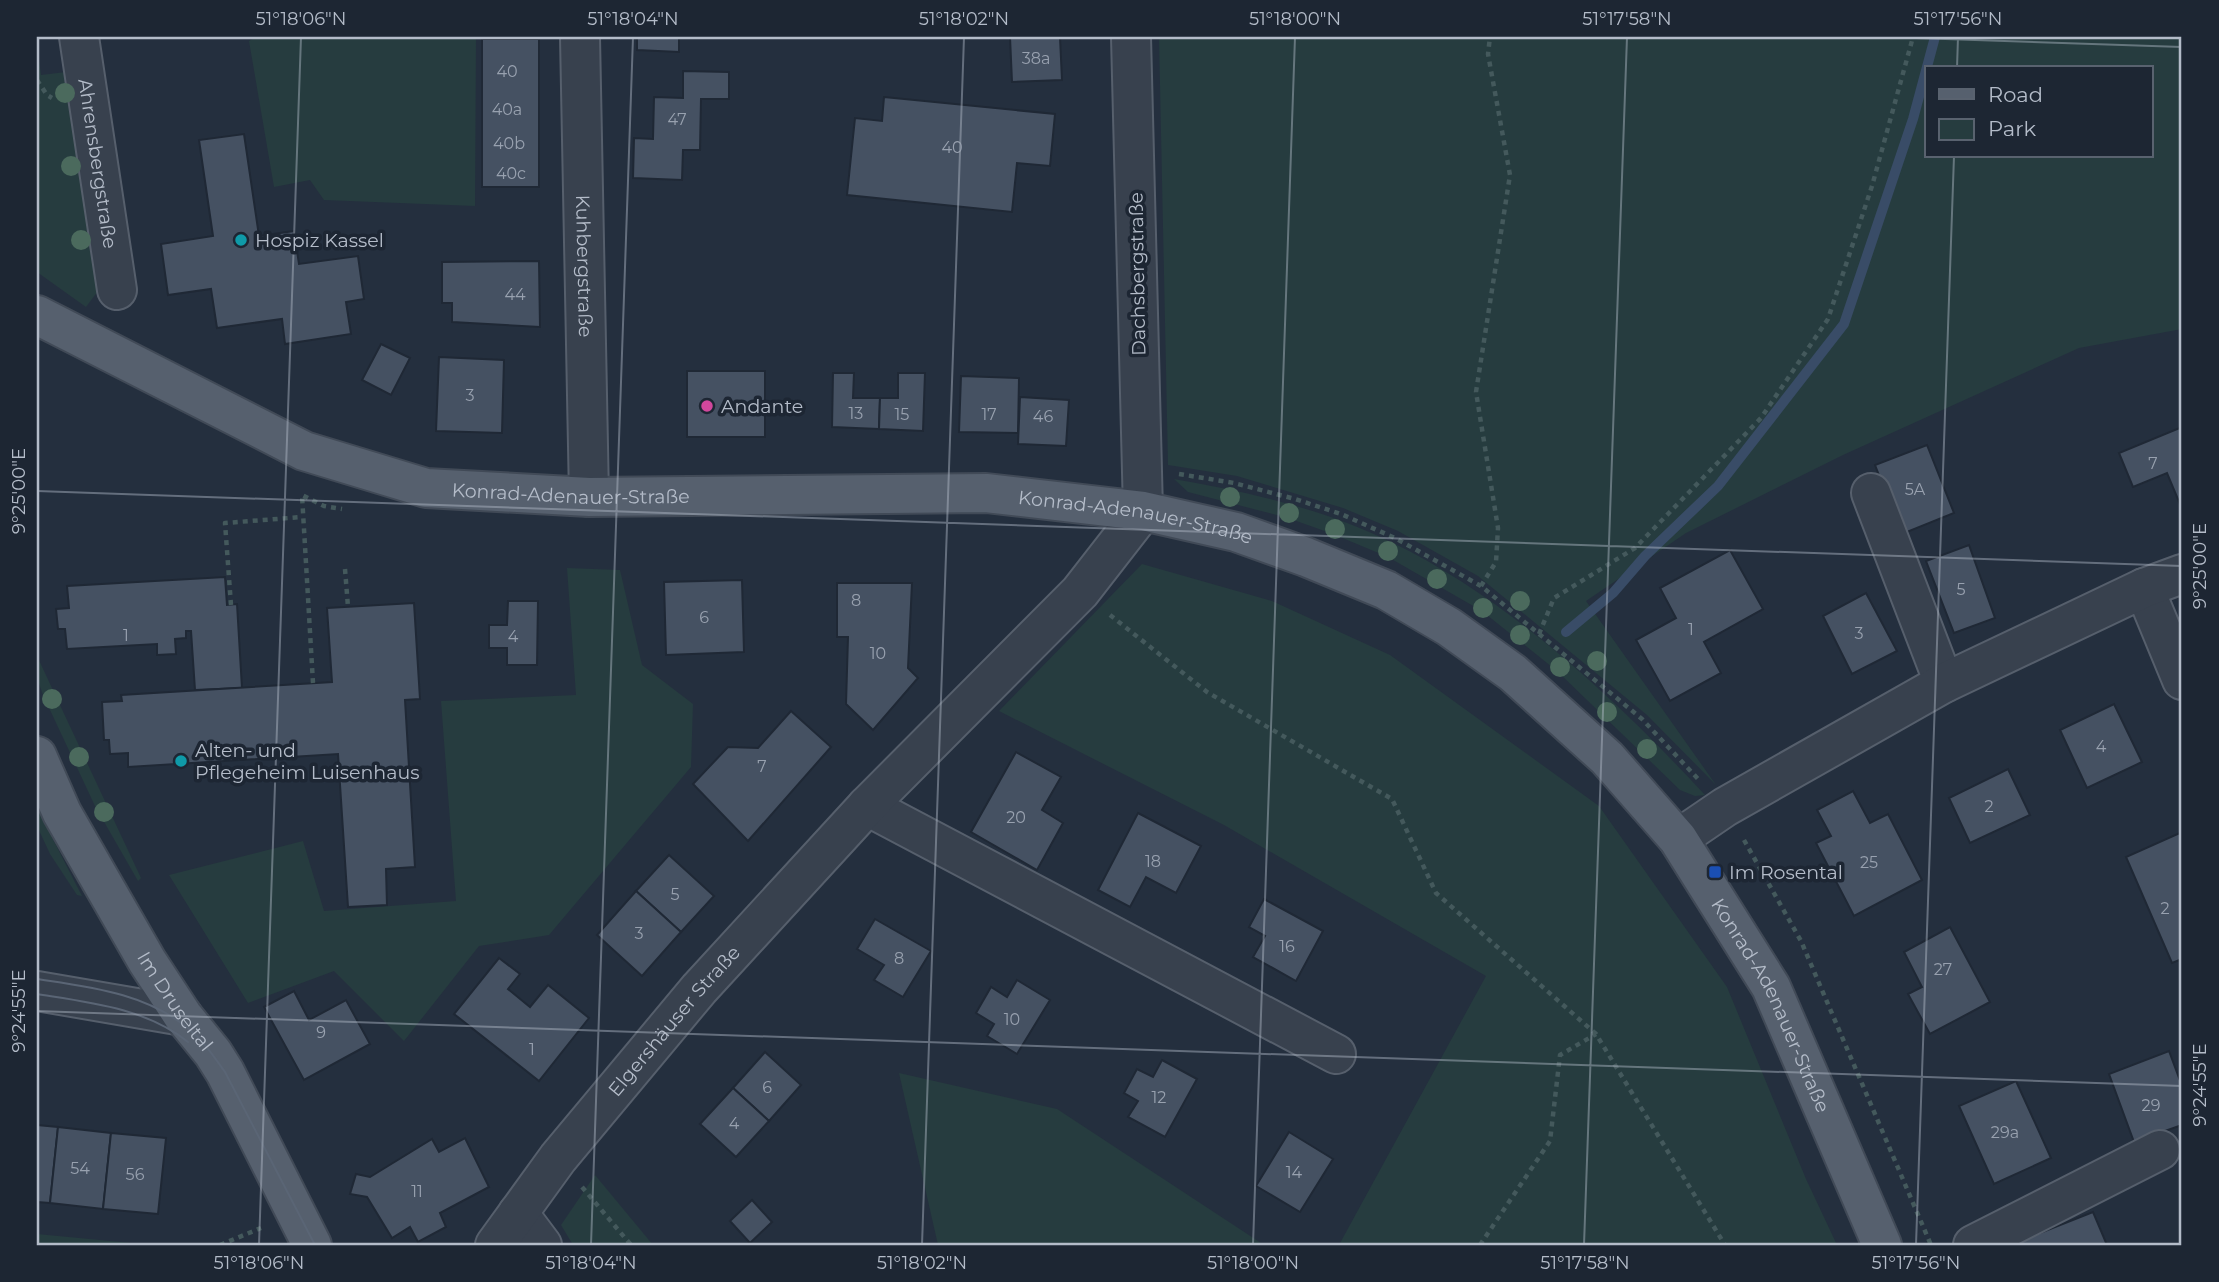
<svg xmlns="http://www.w3.org/2000/svg" width="2219" height="1282" font-family="Montserrat,sans-serif">
	<style>
		.green { fill: #263c3f; fill-rule: evenodd }
		.lines { fill: none; stroke-linecap: round; stroke-linejoin: round }
		.stream { stroke: #394c67; stroke-width: 10 }
		.building { fill: #455162; stroke: #1f2835; stroke-width: 2 }
		.minor-casing { stroke: #565f6c; stroke-width: 42 }
		.major-casing { stroke: #414a57; stroke-width: 42 }
		.path { stroke: #44595c; stroke-width: 4.5; stroke-dasharray: 5 5; stroke-linecap: butt }
		.minor { stroke: #38414e; stroke-width: 38 }
		.major { stroke: #56606e; stroke-width: 38 }
		.tram { stroke: #5a6575; stroke-width: 2 }
		.tree { fill: #4b6a5d }
		.ticks { fill: none; stroke: #b4bcc9; stroke-width: 2; stroke-opacity: 0.45 }
		.culture-dot { fill: #0f9aa8; stroke: #1d2633; stroke-width: 2.5 }
		.hotel-dot { fill: #d1479c; stroke: #1d2633; stroke-width: 2.5 }
		.transit-dot { fill: #1a4fb4; stroke: #1d2633; stroke-width: 2.5 }
		.labels { text-anchor: middle; stroke-width: 7; stroke-linejoin: round; paint-order: stroke }
		.number-label { font-size: 16px; fill: #98a1af }
		.street-label { font-size: 19px; fill: #b4bcc9; stroke: #1d2633 }
		.poi-label { font-size: 19px; fill: #b4bcc9; stroke: #1d2633; text-anchor: start }
		.neatline { fill: none; stroke: #b4bcc9; stroke-width: 2.5 }
		.ticks-label { font-size: 18px; text-anchor: middle; fill: #b4bcc9 }
	</style>
	<rect width="100%" height="100%" fill="#242f3e"/>
	<g class="green">
		<polygon points="256,37 476,37 475,206 324,200 310,180 274,187 249,41"/>
		<path d="M1159,37H2182V329L2079,348L1843,455L1686,533L1586,601L1716,785L1647,715L1478,576L1398,531L1343,508L1237,476L1168,465ZM2151,68V156H1927V68Z"/>
		<polygon points="37,44 41,75 66,72 101,287 86,307 37,272"/>
		<path d="M1174,479C1249,492 1324,509 1393,543C1509,599 1618,701 1705,795L1695,796L1680,790L1557,671L1482,611L1388,557L1333,534L1288,518L1188,492Z"/>
		<polygon points="1142,564 1272,601 1390,655 1599,806 1727,987 1806,1179 1837,1245 1339,1245 1486,976 1224,825 999,711"/>
		<polygon points="567,568 620,570 642,665 693,704 691,767 549,935 479,946 404,1041 334,971 248,1003 169,875 303,841 324,911 456,901 441,701 576,695"/>
		<polygon points="37,656 141,878 138,881 95,806 43,695 37,678"/>
		<polygon points="37,808 82,896 77,895 50,854 37,826"/>
		<polygon points="899,1073 1057,1109 1264,1245 938,1245"/>
		<polygon points="595,1175 653,1245 573,1245 561,1225"/>
		<polygon points="37,1234 152,1245 37,1245"/>
	</g>
	<g class="lines">
		<polyline class="stream" points="1566,632 1613,593 1645,556 1718,486 1844,324 1913,119 1935,37"/>
	</g>
	<g class="building">
		<polygon points="637,37 679,37 679,52 637,50"/>
		<polygon points="1010,37 1060,37 1062,80 1012,82"/>
		<rect x="482" y="39" width="57" height="148"/>
		<polygon points="683,71 729,72 729,99 701,99 700,150 683,150 682,180 633,178 634,138 653,139 654,97 683,98"/>
		<polygon points="884,97 1055,114 1050,166 1017,163 1012,212 847,195 855,118 882,121"/>
		<polygon points="244,134 259,236 294,231 299,264 358,256 364,299 346,302 351,334 285,344 282,319 217,328 211,289 168,295 161,244 213,236 199,140"/>
		<polygon points="539,261 540,327 452,322 452,303 442,303 442,262"/>
		<polygon points="381,344 410,358 391,395 362,380"/>
		<polygon points="439,357 504,360 502,433 436,431"/>
		<rect x="687" y="371" width="78" height="66"/>
		<polygon points="833,373 854,373 853,398 880,398 879,429 832,427"/>
		<polygon points="898,373 925,373 923,431 879,429 880,398 898,398"/>
		<polygon points="961,376 1019,378 1018,433 959,432"/>
		<polygon points="1020,397 1069,400 1066,446 1018,444"/>
		<polygon points="2182,427 2182,509 2167,473 2133,487 2119,453"/>
		<polygon points="1927,445 1954,513 1902,534 1875,465"/>
		<polygon points="1969,545 1995,618 1954,633 1926,561"/>
		<polygon points="1730,550 1763,609 1704,642 1721,673 1670,701 1636,640 1676,618 1660,588"/>
		<polygon points="225,577 227,605 237,604 242,688 195,690 191,631 186,631 186,638 175,639 176,654 157,655 157,644 67,649 65,629 58,629 56,609 69,608 67,586"/>
		<polygon points="742,580 744,652 666,655 664,582"/>
		<polygon points="837,583 912,583 908,668 918,678 873,730 846,704 848,637 837,637"/>
		<polygon points="1866,593 1897,651 1852,674 1823,616"/>
		<polygon points="508,601 538,601 537,665 507,665 507,648 489,648 489,625 507,625"/>
		<polygon points="414,603 420,699 405,700 415,867 386,869 387,905 348,907 338,754 128,767 128,753 110,754 109,740 104,740 102,702 122,701 121,695 332,682 327,608"/>
		<polygon points="2114,704 2142,762 2087,788 2060,730"/>
		<polygon points="791,711 831,747 748,841 693,784 728,747 758,748"/>
		<polygon points="1016,752 1061,777 1042,810 1063,823 1037,870 971,832"/>
		<polygon points="2008,769 2030,815 1970,843 1949,798"/>
		<polygon points="1853,791 1870,823 1888,814 1922,880 1854,916 1816,843 1831,836 1817,810"/>
		<polygon points="1138,813 1201,846 1176,893 1146,877 1130,907 1098,890"/>
		<polygon points="2182,832 2182,959 2172,963 2126,857"/>
		<polygon points="669,855 714,896 681,932 636,891"/>
		<polygon points="636,891 681,932 642,976 597,935"/>
		<polygon points="1264,899 1323,931 1296,981 1253,957 1265,936 1249,927"/>
		<polygon points="875,919 931,951 903,997 874,980 884,965 857,949"/>
		<polygon points="1950,927 1990,1002 1930,1034 1908,994 1922,987 1904,952"/>
		<polygon points="499,958 520,974 508,989 530,1007 548,985 589,1018 539,1081 454,1014"/>
		<polygon points="1017,980 1050,1000 1017,1054 987,1036 994,1024 976,1013 991,987 1007,997"/>
		<polygon points="294,991 309,1020 346,1000 370,1044 304,1080 264,1007"/>
		<polygon points="2169,1051 2182,1086 2182,1125 2134,1142 2109,1074"/>
		<polygon points="765,1052 801,1085 769,1121 733,1088"/>
		<polygon points="1162,1060 1197,1079 1165,1137 1128,1117 1138,1101 1124,1093 1137,1069 1153,1077"/>
		<polygon points="2016,1081 2051,1158 1994,1184 1959,1106"/>
		<polygon points="733,1088 769,1121 736,1157 700,1124"/>
		<polygon points="37,1125 58,1127 50,1203 37,1202"/>
		<polygon points="58,1127 111,1133 103,1209 50,1203"/>
		<polygon points="1289,1132 1333,1159 1300,1212 1256,1186"/>
		<polygon points="111,1133 166,1138 158,1214 103,1209"/>
		<polygon points="465,1138 489,1187 440,1213 446,1227 418,1242 410,1227 392,1238 367,1197 350,1194 356,1174 370,1177 432,1139 439,1152"/>
		<polygon points="752,1200 772,1222 750,1243 730,1221"/>
		<polygon points="2093,1212 2107,1245 2012,1245 2012,1244"/>
	</g>
	<g class="lines">
		<defs>
			<g id="minor">
				<path id="s1" d="M79,37L117,290"/>
				<path id="s2" d="M580,37L589,497"/>
				<polyline points="1871,493 1944,683"/>
				<polyline points="2144,588 2182,680"/>
				<polyline points="867,806 1336,1054"/>
				<polyline points="1678,839 1725,807 1944,683 2144,588 2182,574"/>
				<polyline points="37,991 183,1016"/>
				<polyline points="518,1213 542,1245"/>
				<path id="s3" d="M495,1245L558,1158L699,989L867,806L1080,592L1143,511L1131,37"/>
				<polyline points="1973,1245 2160,1150"/>
			</g>
			<g id="major">
				<path id="s4" d="M37,315L304,451L426,488L589,497L986,493L1143,511L1236,532L1306,557L1386,590L1449,627L1513,673L1607,758L1678,839L1771,987L1882,1245"/>
				<path id="s5" d="M37,756L62,813L147,961L183,1016L213,1053L225,1072L312,1245"/>
			</g>
		</defs>
		<use href="#minor" class="minor-casing"/>
		<use href="#major" class="major-casing"/>
		<g class="path">
			<polyline points="37,80 47,95 52,98"/>
			<polyline points="1179,474 1234,483 1295,499 1341,514 1395,538 1481,586 1642,719 1699,780"/>
			<polyline points="345,569 348,607"/>
			<polyline points="1481,586 1496,562 1498,528 1476,392 1510,175 1488,54 1490,37"/>
			<polyline points="231,605 225,523 302,517"/>
			<polyline points="1110,615 1207,692 1392,799 1436,893 1596,1034 1725,1245"/>
			<polyline points="1539,634 1554,598 1635,548 1761,418 1828,319 1872,186 1913,37"/>
			<polyline points="313,683 302,495 324,506 342,509"/>
			<polyline points="1744,840 1801,941 1931,1245"/>
			<polyline points="582,1187 631,1245"/>
			<polyline points="220,1245 261,1228"/>
			<polyline points="1480,1245 1550,1141 1560,1055 1596,1034"/>
		</g>
		<use href="#minor" class="minor"/>
		<use href="#major" class="major"/>
		<g class="tram">
			<path d="M37,979C90,987 147,993 190,1030C204,1041 214,1057 225,1072L315,1245"/>
			<path d="M37,994C88,1002 146,1008 188,1042"/>
		</g>
	</g>
	<g class="tree">
		<circle cx="65" cy="93" r="10"/>
		<circle cx="71" cy="166" r="10"/>
		<circle cx="81" cy="240" r="10"/>
		<circle cx="1230" cy="497" r="10"/>
		<circle cx="1289" cy="513" r="10"/>
		<circle cx="1335" cy="529" r="10"/>
		<circle cx="1388" cy="551" r="10"/>
		<circle cx="1437" cy="579" r="10"/>
		<circle cx="1520" cy="601" r="10"/>
		<circle cx="1483" cy="608" r="10"/>
		<circle cx="1520" cy="635" r="10"/>
		<circle cx="1597" cy="661" r="10"/>
		<circle cx="1560" cy="667" r="10"/>
		<circle cx="52" cy="699" r="10"/>
		<circle cx="1607" cy="712" r="10"/>
		<circle cx="1647" cy="749" r="10"/>
		<circle cx="79" cy="757" r="10"/>
		<circle cx="104" cy="812" r="10"/>
	</g>
	<path class="ticks" d="M1886,37L2182,47M1957,68L1958,37M37,491L2182,566M37,1011L2182,1086M259,1245L301,37M591,1245L633,37M922,1245L964,37M1253,1245L1295,37M1584,1245L1627,37M1916,1245L1954,156"/>
	<g class="culture-dot">
		<circle cx="241" cy="240" r="7"/>
		<circle cx="181" cy="761" r="7"/>
	</g>
	<circle class="hotel-dot" cx="707" cy="406" r="7"/>
	<rect class="transit-dot" x="1708" y="865" width="14" height="14" rx="3.5"/>
	<g class="labels">
		<g class="number-label">
			<text x="1036" y="64">38a</text>
			<text x="507" y="77">40</text>
			<text x="507" y="115">40a</text>
			<text x="677" y="125">47</text>
			<text x="509" y="149">40b</text>
			<text x="952" y="153">40</text>
			<text x="511" y="179">40c</text>
			<text x="515" y="300">44</text>
			<text x="470" y="401">3</text>
			<text x="856" y="419">13</text>
			<text x="902" y="420">15</text>
			<text x="989" y="420">17</text>
			<text x="1043" y="422">46</text>
			<text x="2153" y="469">7</text>
			<text x="1915" y="495">5A</text>
			<text x="1961" y="595">5</text>
			<text x="856" y="606">8</text>
			<text x="704" y="623">6</text>
			<text x="1691" y="635">1</text>
			<text x="1859" y="639">3</text>
			<text x="126" y="641">1</text>
			<text x="513" y="642">4</text>
			<text x="878" y="659">10</text>
			<text x="2101" y="752">4</text>
			<text x="762" y="772">7</text>
			<text x="1989" y="812">2</text>
			<text x="1016" y="823">20</text>
			<text x="1153" y="867">18</text>
			<text x="1869" y="868">25</text>
			<text x="675" y="900">5</text>
			<text x="2165" y="914">2</text>
			<text x="639" y="939">3</text>
			<text x="1287" y="952">16</text>
			<text x="899" y="964">8</text>
			<text x="1943" y="975">27</text>
			<text x="1012" y="1025">10</text>
			<text x="321" y="1038">9</text>
			<text x="532" y="1055">1</text>
			<text x="767" y="1093">6</text>
			<text x="1159" y="1103">12</text>
			<text x="2151" y="1111">29</text>
			<text x="734" y="1129">4</text>
			<text x="2005" y="1138">29a</text>
			<text x="80" y="1174">54</text>
			<text x="1294" y="1178">14</text>
			<text x="135" y="1180">56</text>
			<text x="417" y="1197">11</text>
		</g>
		<g class="street-label">
			<text dy="7" stroke="none"><textPath href="#s1" startOffset="128">Ahrensbergstraße</textPath></text>
			<text dy="7" stroke="none"><textPath href="#s2" startOffset="229">Kuhbergstraße</textPath></text>
			<text transform="translate(1137 274) rotate(-91)" y="7">Dachsbergstraße</text>
			<text dy="7" stroke="none"><textPath href="#s4" startOffset="572">Konrad-Adenauer-Straße</textPath></text>
			<text dy="7" stroke="none"><textPath href="#s4" startOffset="1139">Konrad-Adenauer-Straße</textPath></text>
			<text dy="7" stroke="none"><textPath href="#s5" startOffset="282">Im Druseltal</textPath></text>
			<text dy="7" stroke="none"><textPath href="#s4" startOffset="1979">Konrad-Adenauer-Straße</textPath></text>
			<text dy="7" stroke="none"><textPath href="#s3" startOffset="287">Elgershäuser Straße</textPath></text>
		</g>
		<g class="poi-label">
			<text x="255" y="247">Hospiz Kassel</text>
			<text x="721" y="413">Andante</text>
			<text x="195" y="757">Alten- und<tspan x="195" dy="22">Pflegeheim Luisenhaus</tspan></text>
			<text x="1729" y="879">Im Rosental</text>
		</g>
	</g>
	<rect width="2219" height="1282" fill="none" stroke="#1d2633" stroke-width="77"/>
	<rect x="1925" y="66" width="228" height="91" fill="#1d2633" stroke="#59626f" stroke-width="2"/>
	<rect x="1939" y="89" width="35" height="10" fill="#56606e" stroke="#59626f" stroke-width="2"/>
	<text x="1988" y="102" font-size="21" fill="#b4bcc9">Road</text>
	<rect x="1939" y="119" width="35" height="21" fill="#263c3f" stroke="#59626f" stroke-width="2"/>
	<text x="1988" y="136" font-size="21" fill="#b4bcc9">Park</text>
	<rect x="38" y="38" width="2142" height="1206" class="neatline"/>
	<g class="ticks-label">
		<text x="301" y="25">51°18'06"N</text>
		<text x="633" y="25">51°18'04"N</text>
		<text x="964" y="25">51°18'02"N</text>
		<text x="1295" y="25">51°18'00"N</text>
		<text x="1627" y="25">51°17'58"N</text>
		<text x="1958" y="25">51°17'56"N</text>
		<text transform="translate(19 491) rotate(-90)" y="6">9°25'00"E</text>
		<text transform="translate(2200 566) rotate(-90)" y="6">9°25'00"E</text>
		<text transform="translate(19 1011) rotate(-90)" y="6">9°24'55"E</text>
		<text transform="translate(2200 1085) rotate(-90)" y="6">9°24'55"E</text>
		<text x="259" y="1269">51°18'06"N</text>
		<text x="591" y="1269">51°18'04"N</text>
		<text x="922" y="1269">51°18'02"N</text>
		<text x="1253" y="1269">51°18'00"N</text>
		<text x="1585" y="1269">51°17'58"N</text>
		<text x="1916" y="1269">51°17'56"N</text>
	</g>
</svg>
